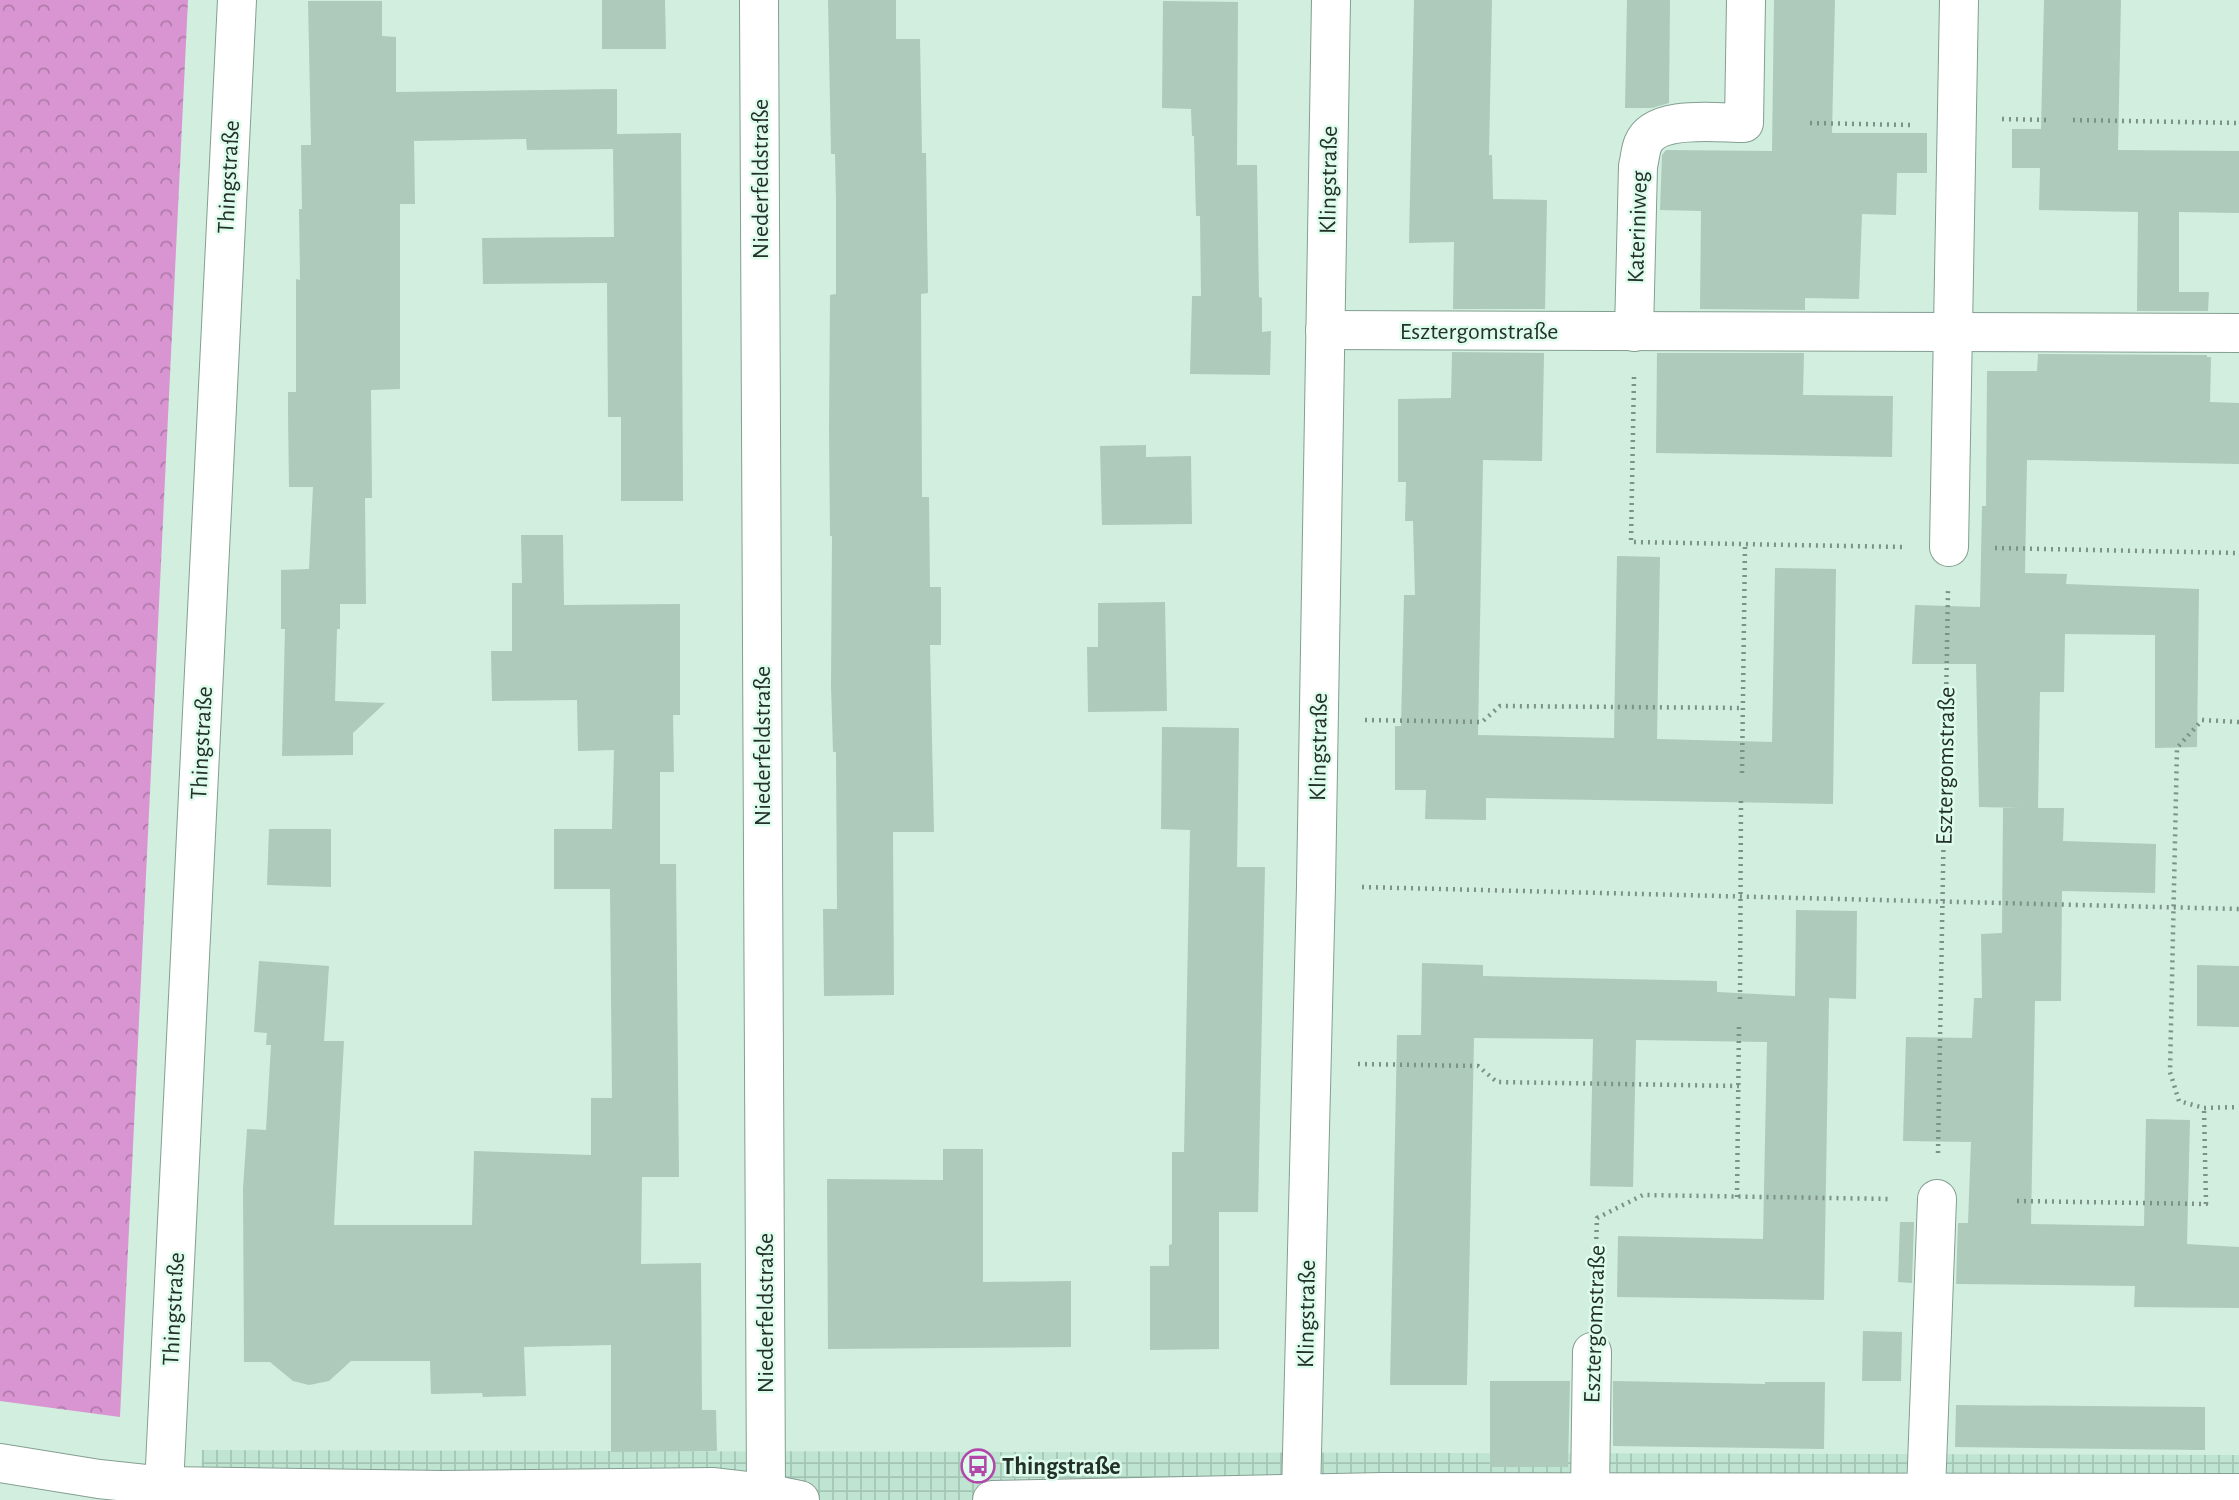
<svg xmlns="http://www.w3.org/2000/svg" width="2239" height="1500" font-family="'Alegreya Sans',sans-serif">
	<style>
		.industrial { fill: url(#industrial-grid) }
		.forest { fill: url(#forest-crowns) }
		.building { fill: #adcabb }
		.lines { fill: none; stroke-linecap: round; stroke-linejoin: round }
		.minor-casing { stroke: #839f91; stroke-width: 40 }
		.path { stroke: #7c9187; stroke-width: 4.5; stroke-dasharray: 2 5; stroke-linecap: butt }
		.minor { stroke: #fff; stroke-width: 38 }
		.labels { text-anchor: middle; stroke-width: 5; stroke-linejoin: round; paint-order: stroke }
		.street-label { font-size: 24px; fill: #24302a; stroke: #defcec }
		.poi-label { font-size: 24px; font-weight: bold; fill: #24302a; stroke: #defcec; text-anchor: start }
	</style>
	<defs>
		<pattern id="industrial-grid" width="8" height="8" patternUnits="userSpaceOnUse" patternTransform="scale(1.75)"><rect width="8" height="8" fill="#bfe5d2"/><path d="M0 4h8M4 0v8" fill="none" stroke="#a4c5b4"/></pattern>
		<pattern id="forest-crowns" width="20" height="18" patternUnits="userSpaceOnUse" patternTransform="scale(1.75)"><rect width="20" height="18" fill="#d995d1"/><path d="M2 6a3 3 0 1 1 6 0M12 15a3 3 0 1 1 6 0" fill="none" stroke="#b07aaa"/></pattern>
	</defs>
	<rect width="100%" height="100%" fill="#d1eedf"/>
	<polygon class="industrial" points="202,1450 2239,1455 2239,1500 201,1500"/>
	<polygon class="forest" points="0,0 188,0 120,1417 0,1401"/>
	<g class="building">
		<polygon points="602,0 665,0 666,49 602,49"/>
		<polygon points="828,0 896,0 896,39 920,39 922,153 926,153 928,293 921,294 922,497 929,497 930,587 941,587 941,645 930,645 934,832 893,832 894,995 824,996 823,909 837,909 836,752 833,752 831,686 832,536 830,536 829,429 830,295 836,294 836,201 835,154 831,154"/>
		<polygon points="1414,0 1492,0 1489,155 1492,155 1493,199 1547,200 1545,309 1453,309 1454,242 1409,243"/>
		<polygon points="1627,0 1670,0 1669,103 1652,108 1625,108"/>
		<polygon points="1774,0 1835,0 1832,133 1927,133 1927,173 1897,173 1896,215 1862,214 1859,299 1805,298 1805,310 1700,309 1701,211 1660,210 1662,155 1666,150 1772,151"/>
		<polygon points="2044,0 2121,0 2118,150 2239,151 2239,213 2179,212 2179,292 2209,292 2208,311 2137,311 2138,212 2039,210 2040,168 2012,168 2012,129 2041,129"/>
		<polygon points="308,1 382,1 382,36 396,37 396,92 617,89 617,134 681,133 683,501 621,501 621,417 608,417 607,283 483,284 482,238 614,237 613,149 527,150 526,139 414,141 415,204 400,204 400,389 371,390 372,498 365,498 366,604 340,604 340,629 337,629 335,701 385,703 353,733 353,755 282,756 285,629 281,629 281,570 309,569 313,487 289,487 288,414 288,392 296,392 296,279 300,280 299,209 302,209 301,145 311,145"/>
		<polygon points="1163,1 1238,2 1237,165 1257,165 1259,297 1262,298 1262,332 1271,331 1270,375 1190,374 1192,296 1201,296 1200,216 1196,216 1194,136 1192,136 1191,109 1162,108"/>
		<polygon points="1452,352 1544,353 1544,354 1542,461 1483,460 1478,735 1614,738 1617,556 1660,557 1657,739 1772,742 1775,568 1836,569 1833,804 1486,798 1486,820 1425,819 1426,790 1395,790 1395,726 1401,726 1404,595 1415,595 1413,521 1405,521 1406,482 1398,482 1398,399 1451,398"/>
		<polygon points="1657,353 1804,353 1803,395 1893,396 1892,457 1656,453"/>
		<polygon points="2038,354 2207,355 2207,357 2211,357 2210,402 2239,403 2239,464 2027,460 2025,573 2067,574 2066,584 2199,589 2197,747 2155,748 2155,635 2065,634 2064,692 2040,692 2038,808 2064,808 2063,841 2156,844 2155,893 2062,891 2061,1001 2035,1001 2031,1224 2144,1226 2146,1119 2190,1120 2187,1244 2239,1247 2239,1308 2134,1307 2135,1286 1956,1284 1958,1223 1968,1223 1971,1142 1903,1141 1906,1037 1972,1038 1974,998 1982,998 1981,934 2002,933 2003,808 2022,808 1979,807 1976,664 1912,664 1915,605 1980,607 1982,506 1986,506 1987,371 2037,371"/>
		<polygon points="1146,445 1146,457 1191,456 1192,524 1102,525 1100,446"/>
		<polygon points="521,535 563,535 564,605 680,604 680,715 673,715 674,772 660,772 660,864 676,864 679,1177 642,1177 641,1264 701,1263 702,1410 716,1410 717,1451 611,1452 611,1345 524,1347 526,1396 483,1397 482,1393 431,1394 430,1361 351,1361 329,1381 309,1385 293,1381 270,1362 244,1362 243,1189 247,1129 266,1130 271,1045 266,1045 267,1033 254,1032 259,961 329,966 324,1041 344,1041 334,1225 472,1225 474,1151 591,1155 591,1098 612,1098 610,889 554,889 554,829 612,829 614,750 578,751 577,700 492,701 491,651 512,651 512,583 522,583"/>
		<polygon points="1165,602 1167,711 1088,712 1087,647 1098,647 1098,603"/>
		<polygon points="1162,727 1239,728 1237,867 1265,867 1258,1212 1219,1212 1219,1349 1150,1350 1150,1266 1169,1266 1169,1245 1172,1244 1172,1152 1184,1152 1190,830 1161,829"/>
		<polygon points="269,829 331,829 331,887 267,885"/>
		<polygon points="1796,910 1857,911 1856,999 1829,998 1824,1300 1617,1297 1618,1236 1763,1239 1767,1042 1636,1040 1633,1187 1590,1186 1593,1039 1474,1038 1467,1385 1390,1385 1397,1035 1421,1035 1422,963 1483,965 1483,976 1717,981 1717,992 1795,996"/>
		<polygon points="2197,965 2239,966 2239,1027 2197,1026"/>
		<polygon points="943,1149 983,1149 983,1282 1071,1281 1071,1347 828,1349 827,1179 943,1180"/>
		<polygon points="1900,1222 1914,1222 1912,1283 1898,1282"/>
		<polygon points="1863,1331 1902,1332 1901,1381 1862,1381"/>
		<polygon points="1490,1381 1570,1381 1568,1467 1490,1467"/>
		<polygon points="1613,1381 1765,1384 1765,1382 1825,1382 1824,1449 1613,1446"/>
		<polygon points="1956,1405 2205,1407 2205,1450 1955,1447"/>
	</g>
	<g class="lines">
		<defs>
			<g id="minor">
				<polyline points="759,0 766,1493"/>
				<polyline points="1325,330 2239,333"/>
				<path d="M1634,332L1638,166C1640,159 1640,151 1643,144C1655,114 1717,123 1744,123L1746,0"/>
				<polyline points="1949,547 1959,0"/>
				<polyline points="0,1463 99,1479 164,1486 443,1490 714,1487 766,1493 800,1500"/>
				<polyline points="164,1486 237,0"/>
				<polyline points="1590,1491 1592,1352"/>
				<polyline points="1926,1491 1937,1199"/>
				<polyline points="1301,1494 1316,886 1331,0"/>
				<polyline points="992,1500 1384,1492 2239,1493"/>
			</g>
		</defs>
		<use href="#minor" class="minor-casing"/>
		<g class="path">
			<polyline points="2002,119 2047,120"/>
			<polyline points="2073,120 2239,123"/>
			<polyline points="1810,123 1910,125"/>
			<polyline points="1634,377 1631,542 1902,547"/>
			<polyline points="1995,548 2239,553"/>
			<polyline points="1365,720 1482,722 1500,706 1743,708"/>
			<polyline points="2239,722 2202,720 2177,748 2170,1072 2179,1101 2204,1108 2239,1107"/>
			<polyline points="1742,773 1745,545"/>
			<polyline points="1362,887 2239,909"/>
			<polyline points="1740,999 1741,800"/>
			<polyline points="1358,1064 1478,1066 1497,1082 1739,1086"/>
			<polyline points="1938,1153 1948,591"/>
			<polyline points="1737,1197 1739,1025"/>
			<polyline points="2017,1201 2206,1204 2204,1108"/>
			<polyline points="1594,1309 1597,1218 1643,1195 1891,1199"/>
		</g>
		<use href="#minor" class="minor"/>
	</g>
	<defs>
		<symbol id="bus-ring" viewBox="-11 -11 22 22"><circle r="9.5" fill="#defcec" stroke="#b248aa" stroke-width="1.5"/><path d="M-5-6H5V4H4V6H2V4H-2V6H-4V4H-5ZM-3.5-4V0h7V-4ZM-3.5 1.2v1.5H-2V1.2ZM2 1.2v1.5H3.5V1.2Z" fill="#b248aa"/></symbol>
	</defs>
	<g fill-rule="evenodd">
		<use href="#bus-ring" x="959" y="1447" width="38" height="38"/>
	</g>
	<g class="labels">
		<g class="street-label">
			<text transform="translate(228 177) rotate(-87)" y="8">Thingstraße</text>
			<text transform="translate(760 179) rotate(-90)" y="8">Niederfeldstraße</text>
			<text transform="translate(1328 180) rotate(-89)" y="8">Klingstraße</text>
			<text transform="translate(1637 227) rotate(-88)" y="8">Kateriniweg</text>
			<text x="1479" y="339">Esztergomstraße</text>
			<text transform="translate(201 743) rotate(-87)" y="8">Thingstraße</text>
			<text transform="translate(762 746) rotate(-90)" y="8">Niederfeldstraße</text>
			<text transform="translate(1318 747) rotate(-89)" y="8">Klingstraße</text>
			<text transform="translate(1945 766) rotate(-89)" y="8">Esztergomstraße</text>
			<text transform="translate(173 1309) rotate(-87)" y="8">Thingstraße</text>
			<text transform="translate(765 1313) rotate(-90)" y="8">Niederfeldstraße</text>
			<text transform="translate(1306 1314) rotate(-89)" y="8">Klingstraße</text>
			<text transform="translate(1594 1324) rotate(-88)" y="8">Esztergomstraße</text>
		</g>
		<g class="poi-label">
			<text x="1002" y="1474">Thingstraße</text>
		</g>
	</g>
</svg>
